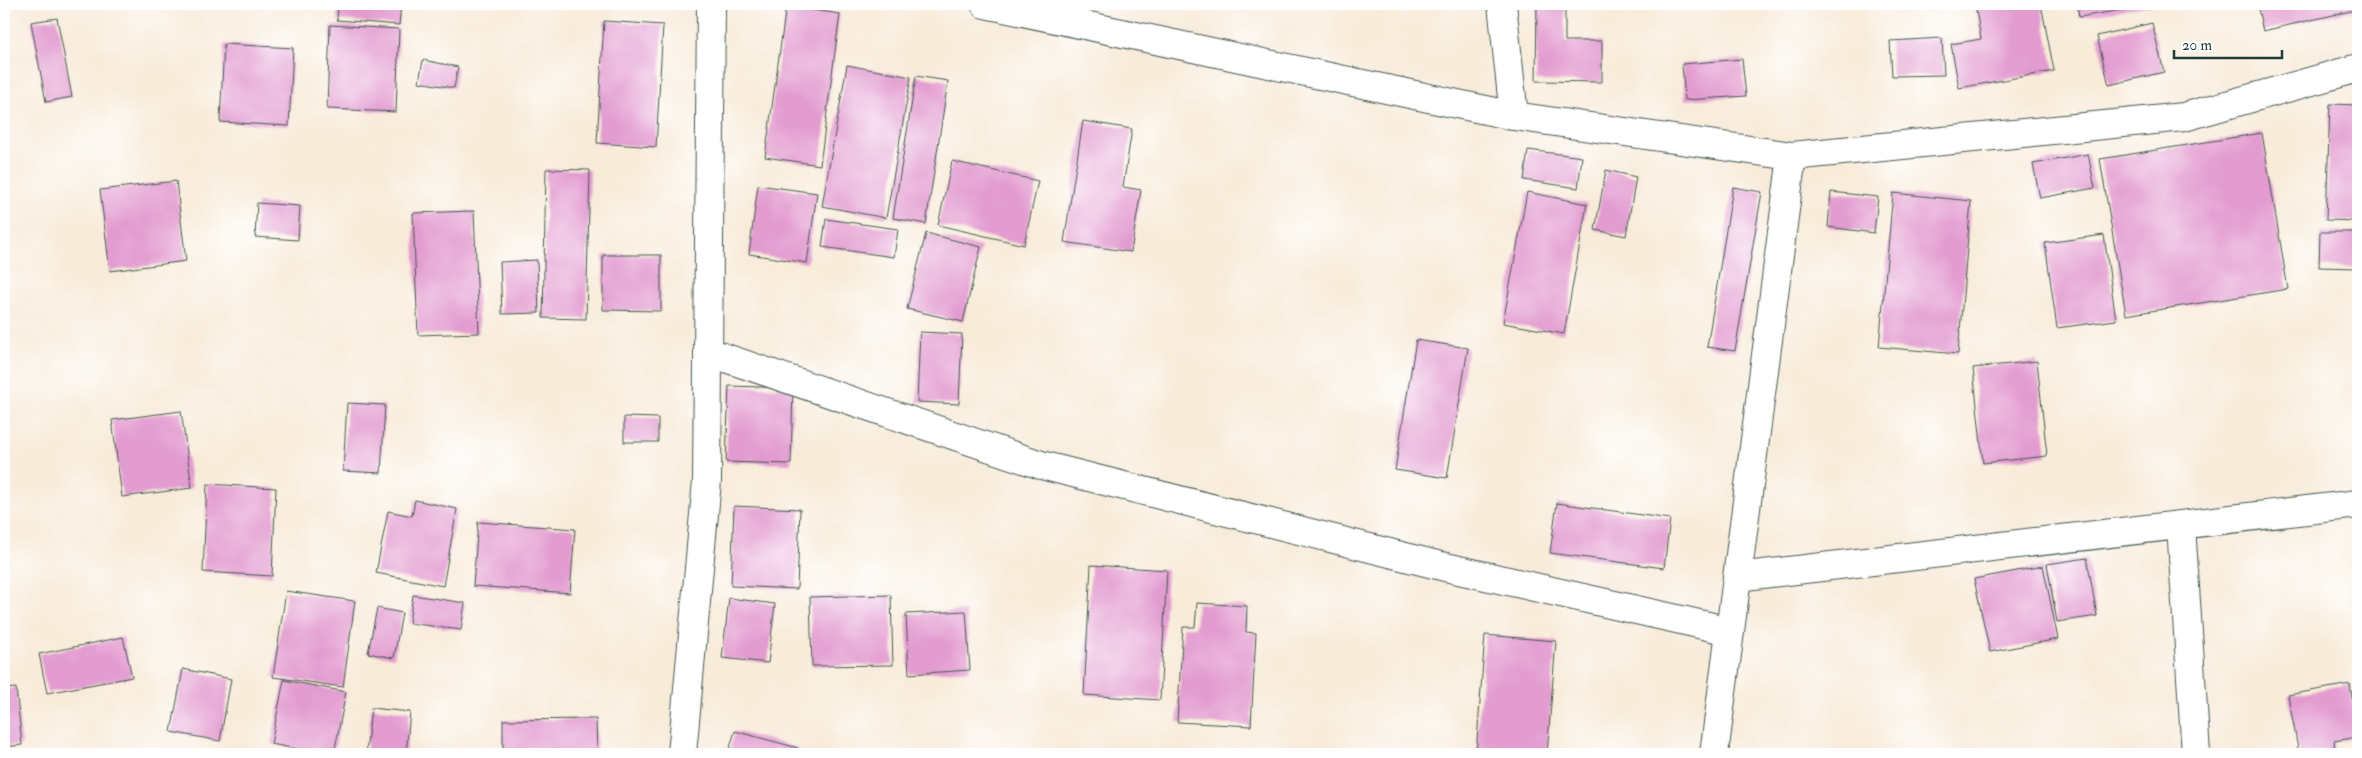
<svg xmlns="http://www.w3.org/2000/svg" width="2362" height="758" font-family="'IM FELL Double Pica',serif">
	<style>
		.building { fill: #e39cd0 }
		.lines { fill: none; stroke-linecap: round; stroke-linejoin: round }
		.minor-casing { stroke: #40574d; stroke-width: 30 }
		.minor { stroke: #fff; stroke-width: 28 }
	</style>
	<rect width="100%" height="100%" fill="#fff"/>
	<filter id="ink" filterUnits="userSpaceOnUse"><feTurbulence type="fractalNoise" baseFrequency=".02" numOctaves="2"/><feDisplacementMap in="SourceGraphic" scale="10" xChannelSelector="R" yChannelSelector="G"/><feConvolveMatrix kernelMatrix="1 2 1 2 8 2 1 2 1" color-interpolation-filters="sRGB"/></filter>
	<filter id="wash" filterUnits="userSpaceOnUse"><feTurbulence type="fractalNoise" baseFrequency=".0096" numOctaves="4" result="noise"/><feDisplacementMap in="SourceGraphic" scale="20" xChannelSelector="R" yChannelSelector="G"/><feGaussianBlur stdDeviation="1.12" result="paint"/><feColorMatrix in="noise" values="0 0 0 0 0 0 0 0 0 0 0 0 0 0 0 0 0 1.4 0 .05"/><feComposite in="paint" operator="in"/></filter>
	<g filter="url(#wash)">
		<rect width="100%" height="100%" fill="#f8ebd9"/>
		<g id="blocks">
			<g class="building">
				<polygon points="338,4 401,4 399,25 337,20"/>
				<polygon points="1537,4 1565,4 1565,41 1602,41 1602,82 1536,81"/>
				<polygon points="1975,4 2041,4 2054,71 1959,88 1951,44 1981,39"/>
				<polygon points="2077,4 2152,4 2152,5 2079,17"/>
				<polygon points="2257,4 2353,4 2355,10 2263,31"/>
				<polygon points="786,6 840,14 820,165 765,157"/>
				<polygon points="57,18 72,97 46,102 31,22"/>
				<polygon points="604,21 663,25 656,147 597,143"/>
				<polygon points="2152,23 2164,72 2109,85 2097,36"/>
				<polygon points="330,25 399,29 396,112 327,109"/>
				<polygon points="1942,38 1944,75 1892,76 1890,41"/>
				<polygon points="224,44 293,48 289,126 220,122"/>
				<polygon points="1742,59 1746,96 1685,100 1682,64"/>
				<polygon points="423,60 458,67 454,88 419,82"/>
				<polygon points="847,65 911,77 886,218 822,206"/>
				<polygon points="916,76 948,81 926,224 893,218"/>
				<polygon points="2330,104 2358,105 2358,221 2326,220"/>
				<polygon points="1083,121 1132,129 1123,187 1141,190 1131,252 1064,242"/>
				<polygon points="2262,133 2288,289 2126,315 2100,159"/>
				<polygon points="1528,150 1582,157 1578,188 1524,180"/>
				<polygon points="2088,154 2095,188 2040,198 2033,164"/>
				<polygon points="952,161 1038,181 1024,245 938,225"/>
				<polygon points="546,169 590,170 586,319 543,318"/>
				<polygon points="1606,170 1636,177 1626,236 1595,230"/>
				<polygon points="176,181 186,261 110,271 100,190"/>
				<polygon points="758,185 817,193 807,263 749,254"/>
				<polygon points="1733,187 1762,192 1735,351 1707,347"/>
				<polygon points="1527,192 1587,204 1564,334 1503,323"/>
				<polygon points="1831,192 1878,197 1874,233 1828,227"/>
				<polygon points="1893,193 1971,201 1958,354 1879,347"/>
				<polygon points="257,203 300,206 298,240 255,237"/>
				<polygon points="474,211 479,333 418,335 413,213"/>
				<polygon points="826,219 898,229 894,257 822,247"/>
				<polygon points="2320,232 2357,232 2356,268 2319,267"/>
				<polygon points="926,233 981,247 963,322 907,309"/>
				<polygon points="2104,235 2116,320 2057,328 2045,243"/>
				<polygon points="603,255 661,255 661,311 603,310"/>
				<polygon points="537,260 539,313 502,314 500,262"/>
				<polygon points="920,332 962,334 959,404 917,402"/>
				<polygon points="1416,340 1468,348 1447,478 1395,470"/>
				<polygon points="2037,361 2047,456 1983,463 1973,368"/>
				<polygon points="729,386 793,388 791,464 726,462"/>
				<polygon points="347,403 385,405 381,473 343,471"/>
				<polygon points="181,411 192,488 122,497 112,420"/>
				<polygon points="624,417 658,418 658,442 624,442"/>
				<polygon points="207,484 276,488 272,576 203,572"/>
				<polygon points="415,500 457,509 443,586 376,573 388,511 412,516"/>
				<polygon points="1557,503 1670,519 1664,568 1550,553"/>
				<polygon points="734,506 800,509 797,589 731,586"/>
				<polygon points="478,522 575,529 570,593 473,586"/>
				<polygon points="2087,558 2097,616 2057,622 2047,564"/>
				<polygon points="1091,565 1167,570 1160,700 1084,695"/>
				<polygon points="2043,566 2058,639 1990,652 1974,579"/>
				<polygon points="286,591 355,601 343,687 273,677"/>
				<polygon points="413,595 465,603 461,630 409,623"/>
				<polygon points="891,595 893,665 812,666 810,597"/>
				<polygon points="729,598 775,604 768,663 722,658"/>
				<polygon points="1197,603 1247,606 1246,632 1256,633 1251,726 1177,722 1183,627 1195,627"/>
				<polygon points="377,608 402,613 394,658 368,653"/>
				<polygon points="966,611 970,670 909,674 906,614"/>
				<polygon points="1485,635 1556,641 1547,754 1476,754"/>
				<polygon points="123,637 132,677 47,693 39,654"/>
				<polygon points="183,669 231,679 220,741 171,732"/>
				<polygon points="284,680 346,692 334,754 323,754 271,744"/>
				<polygon points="2350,684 2358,737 2334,741 2335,750 2299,754 2288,695"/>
				<polygon points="16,688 22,745 4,747 4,689"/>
				<polygon points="371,708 410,712 406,754 366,754"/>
				<polygon points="596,719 597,754 503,754 503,720"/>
				<polygon points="735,731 798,748 796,754 728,754"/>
			</g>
		</g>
	</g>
	<g filter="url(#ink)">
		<use href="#blocks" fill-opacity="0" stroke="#40574d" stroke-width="1"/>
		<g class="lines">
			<defs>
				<g id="minor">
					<polyline points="985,4 1514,116 1792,156 2184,117 2358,68"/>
					<polyline points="1502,4 1514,116"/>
					<polyline points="708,352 1041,465 1441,566 1730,631"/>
					<polyline points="2181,526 2196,754"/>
					<polyline points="1737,577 2358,504"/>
					<polyline points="682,754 707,481 711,4"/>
					<polyline points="1714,754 1792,156"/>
				</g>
			</defs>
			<use href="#minor" class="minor-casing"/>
			<use href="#minor" class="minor"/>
		</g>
	</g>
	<rect width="2362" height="758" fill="none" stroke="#fff" stroke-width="20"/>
	<path d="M2174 50v8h108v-8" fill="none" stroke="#1f3d34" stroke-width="2.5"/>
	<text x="2182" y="50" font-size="15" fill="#1f3d34" stroke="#ffffff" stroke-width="4" paint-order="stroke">20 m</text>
</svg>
